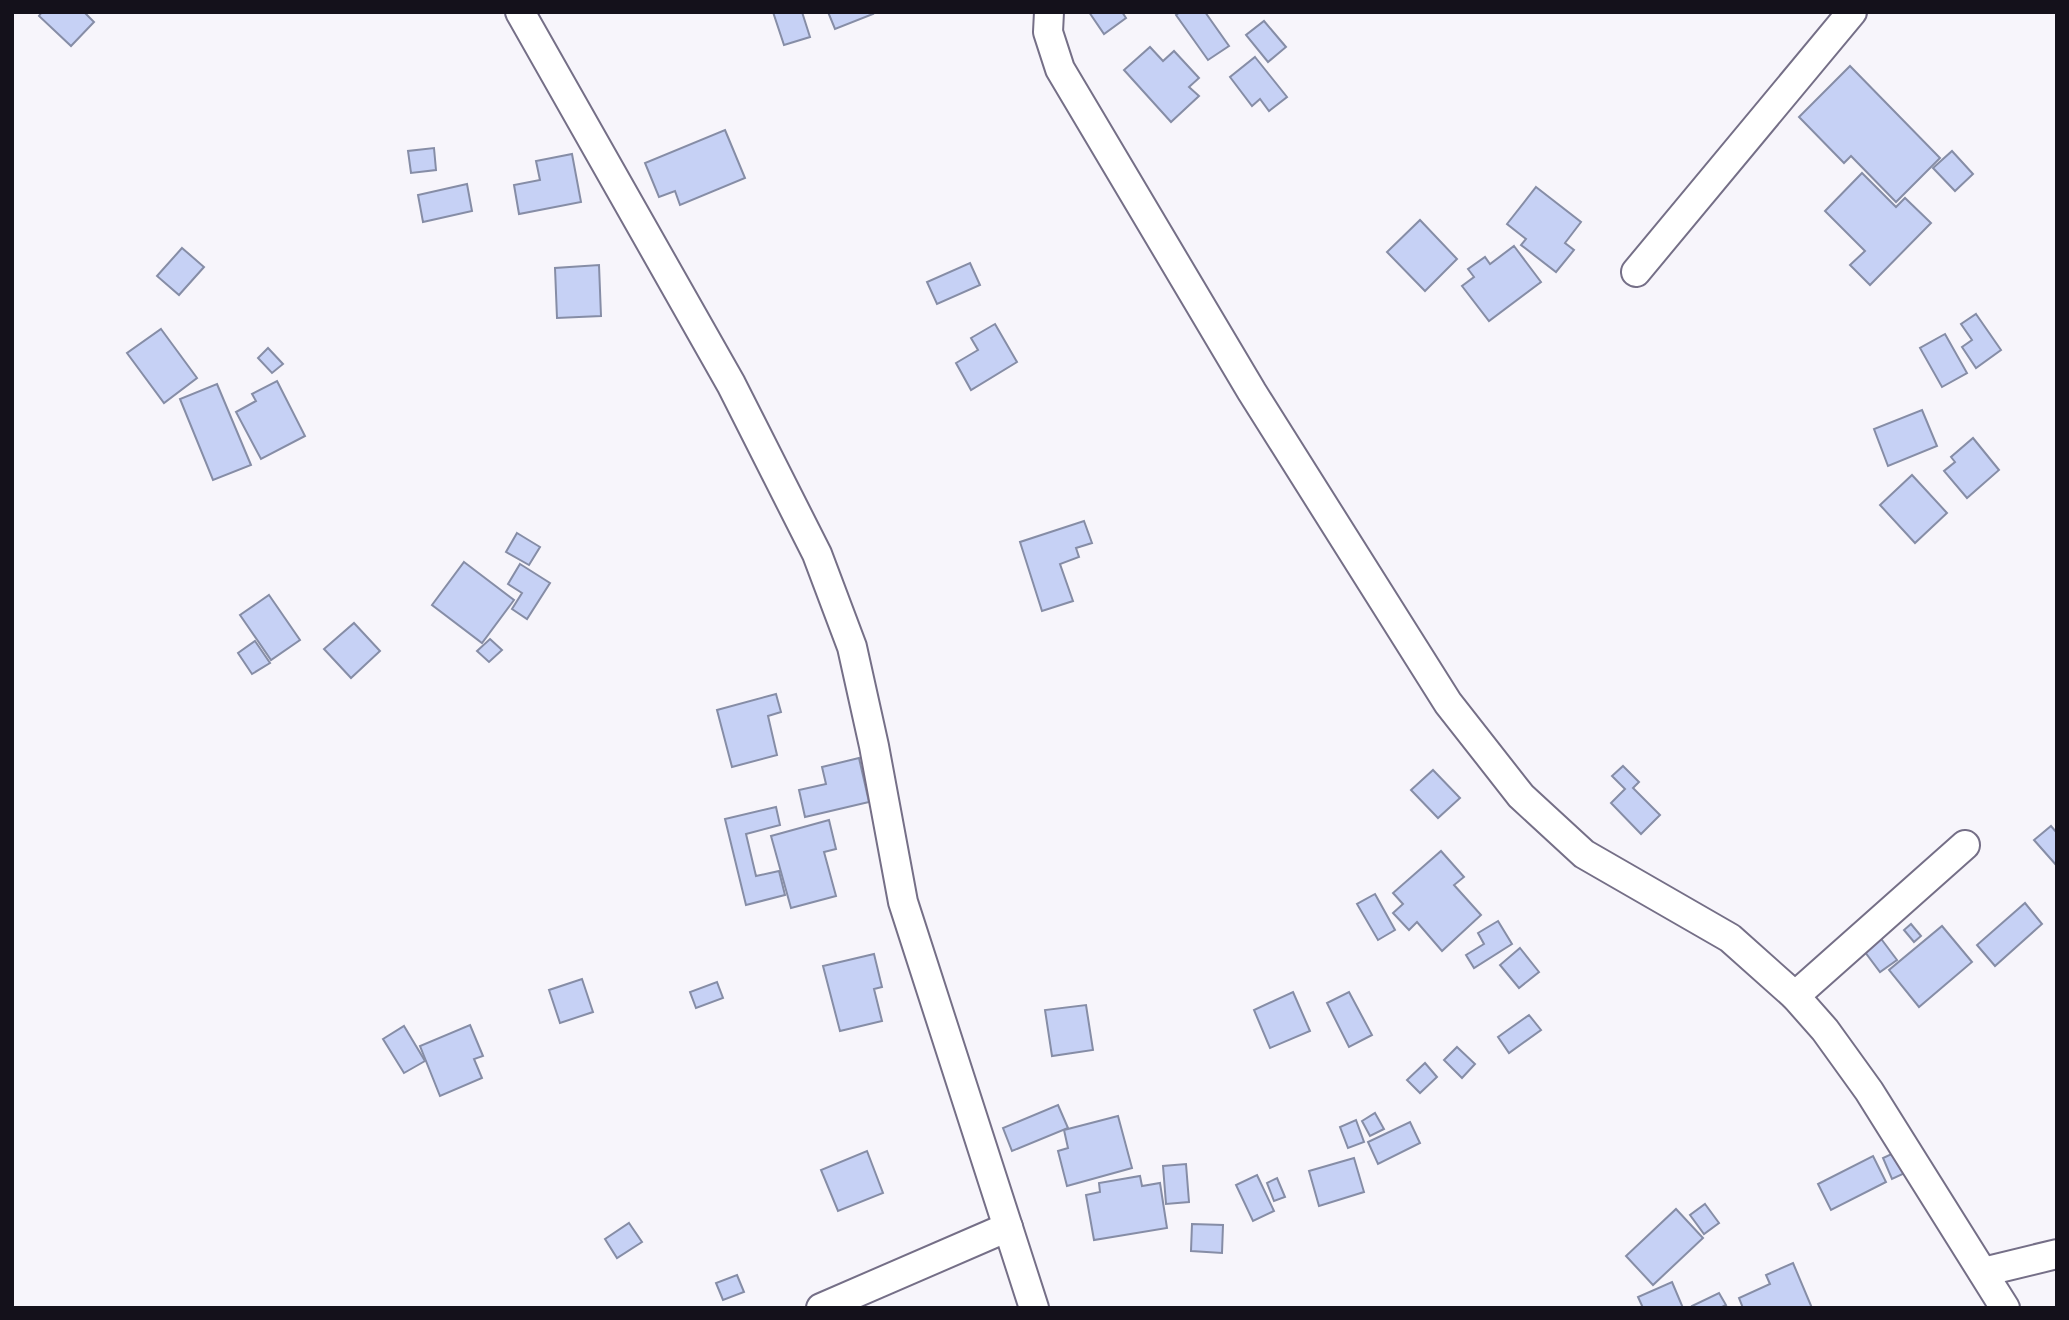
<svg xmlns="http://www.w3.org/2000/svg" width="2069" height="1320" font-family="'Titillium Web',sans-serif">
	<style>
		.building { fill: #c6d1f5; stroke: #868da6; stroke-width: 2 }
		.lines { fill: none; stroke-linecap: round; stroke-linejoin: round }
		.minor-casing { stroke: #756f87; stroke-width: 32 }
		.minor { stroke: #fff; stroke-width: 28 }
	</style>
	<rect width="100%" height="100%" fill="#f7f5fb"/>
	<g class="building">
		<polygon points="42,12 84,12 94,22 71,46 39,16"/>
		<polygon points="773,12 802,12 810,37 784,45"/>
		<polygon points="828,12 872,12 873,14 835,29"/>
		<polygon points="1089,12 1122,12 1126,18 1104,34"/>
		<polygon points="1180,12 1205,12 1229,46 1208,60 1176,15"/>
		<polygon points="1264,21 1286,47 1268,62 1246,35"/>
		<polygon points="1150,47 1163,61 1174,51 1199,78 1189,87 1199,96 1171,122 1124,70"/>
		<polygon points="1255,57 1287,97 1269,111 1260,99 1252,106 1230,77"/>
		<polygon points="1850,66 1940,158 1896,202 1851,156 1844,163 1799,117"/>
		<polygon points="725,130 745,178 680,205 675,191 659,197 645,163"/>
		<polygon points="434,148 436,170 411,173 408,151"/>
		<polygon points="1952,151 1973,174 1955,191 1933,168"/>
		<polygon points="572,154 581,202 519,214 514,185 540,180 536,161"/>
		<polygon points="1862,173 1896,207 1905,198 1931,223 1870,285 1850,265 1865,251 1825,211"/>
		<polygon points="467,184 472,211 423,222 418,195"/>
		<polygon points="1536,187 1581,222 1565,243 1574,250 1556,272 1521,245 1526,239 1507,224"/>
		<polygon points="1420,220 1457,259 1425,291 1387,252"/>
		<polygon points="1514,246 1541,282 1489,321 1462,286 1474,277 1468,269 1485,257 1490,264"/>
		<polygon points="182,248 204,267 179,295 157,276"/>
		<polygon points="970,263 980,285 937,304 927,282"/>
		<polygon points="599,265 601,316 557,318 555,268"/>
		<polygon points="1976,314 2001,350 1976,368 1962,347 1972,340 1961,324"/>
		<polygon points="995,324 1017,362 971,390 956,363 978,350 971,338"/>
		<polygon points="161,329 197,378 164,403 127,353"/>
		<polygon points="1945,334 1967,373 1942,387 1920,348"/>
		<polygon points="268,348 283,364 272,373 258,358"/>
		<polygon points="277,381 305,436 261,459 236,412 256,401 252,394"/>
		<polygon points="217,384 251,465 213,480 180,399"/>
		<polygon points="1922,410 1937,446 1888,466 1874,429"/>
		<polygon points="1973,438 1999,470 1967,498 1944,471 1955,462 1951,457"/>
		<polygon points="1912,475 1947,513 1915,543 1880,505"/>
		<polygon points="1084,521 1092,543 1076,548 1079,557 1060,564 1073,601 1042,611 1020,542"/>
		<polygon points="517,533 540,547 529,565 506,552"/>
		<polygon points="464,562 514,600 482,643 432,605"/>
		<polygon points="520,564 550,583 527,619 512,609 522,593 508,584"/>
		<polygon points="269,595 300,640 271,660 240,615"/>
		<polygon points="354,623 380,651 351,678 324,649"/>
		<polygon points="490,639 502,650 489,662 477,651"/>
		<polygon points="255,641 270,663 252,674 238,653"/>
		<polygon points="776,694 781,712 768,716 777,755 732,767 717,710"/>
		<polygon points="859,758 869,802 805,817 799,790 826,784 822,767"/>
		<polygon points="1623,766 1639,782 1633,788 1660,815 1641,834 1611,803 1625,789 1612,776"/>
		<polygon points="1433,770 1460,798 1438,818 1411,790"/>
		<polygon points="776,807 780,825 746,834 756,876 779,871 785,895 746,905 725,819"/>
		<polygon points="829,820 836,849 824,852 836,896 791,908 771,836"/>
		<polygon points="2051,826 2057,833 2057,866 2034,840"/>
		<polygon points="1441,851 1464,877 1454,885 1481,915 1442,951 1417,922 1409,930 1393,913 1403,904 1393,893"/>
		<polygon points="1375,894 1395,930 1378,940 1357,904"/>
		<polygon points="2025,903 2042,924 1995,966 1977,945"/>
		<polygon points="1498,921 1512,944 1474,968 1466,955 1484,944 1478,933"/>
		<polygon points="1911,924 1921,936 1914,942 1904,930"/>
		<polygon points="1942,926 1972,962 1919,1007 1889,970"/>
		<polygon points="1879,936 1897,960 1880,972 1862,948"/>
		<polygon points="1520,948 1539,972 1519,988 1500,965"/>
		<polygon points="874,954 882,987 874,989 882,1021 840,1031 823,966"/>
		<polygon points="582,979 593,1012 560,1023 549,990"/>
		<polygon points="717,982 723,998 696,1008 690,992"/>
		<polygon points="1293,992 1310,1031 1270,1048 1254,1010"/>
		<polygon points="1349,992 1372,1035 1349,1047 1327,1003"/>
		<polygon points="1086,1005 1093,1050 1052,1056 1045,1010"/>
		<polygon points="1529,1015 1541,1030 1509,1053 1498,1037"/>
		<polygon points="470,1025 483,1056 474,1059 482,1078 440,1096 420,1046"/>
		<polygon points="404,1026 425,1061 404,1073 383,1039"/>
		<polygon points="1457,1047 1475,1064 1462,1078 1444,1060"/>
		<polygon points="1425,1063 1437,1077 1420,1093 1407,1080"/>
		<polygon points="1058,1105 1068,1128 1012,1151 1003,1128"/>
		<polygon points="1375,1113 1384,1129 1370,1136 1362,1121"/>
		<polygon points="1118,1116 1132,1168 1067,1186 1058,1151 1068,1148 1064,1130"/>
		<polygon points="1356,1120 1364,1142 1348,1148 1340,1127"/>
		<polygon points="1410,1122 1420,1143 1378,1164 1368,1142"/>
		<polygon points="867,1151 883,1193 838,1211 821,1170"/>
		<polygon points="1898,1151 1907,1172 1892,1179 1883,1158"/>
		<polygon points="1873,1156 1886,1182 1831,1210 1818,1184"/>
		<polygon points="1354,1158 1364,1192 1319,1206 1309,1171"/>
		<polygon points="1186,1164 1189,1202 1166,1204 1163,1166"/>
		<polygon points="1257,1175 1274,1211 1253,1221 1236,1185"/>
		<polygon points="1140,1176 1142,1186 1160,1183 1167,1228 1094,1240 1086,1195 1100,1192 1099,1183"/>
		<polygon points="1277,1178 1285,1197 1274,1201 1267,1183"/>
		<polygon points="1705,1204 1719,1223 1704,1234 1690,1215"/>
		<polygon points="1676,1209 1703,1238 1653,1285 1626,1256"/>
		<polygon points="629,1223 642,1242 617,1258 605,1239"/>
		<polygon points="1192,1224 1223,1225 1222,1253 1191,1251"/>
		<polygon points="1793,1263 1812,1308 1743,1308 1739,1298 1770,1284 1766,1275"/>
		<polygon points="737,1275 744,1292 723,1300 716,1283"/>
		<polygon points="1672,1282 1683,1308 1643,1308 1638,1297"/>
		<polygon points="1719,1293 1726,1305 1720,1308 1693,1308 1692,1306"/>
	</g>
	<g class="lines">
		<defs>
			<g id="minor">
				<polyline points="520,12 731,384 817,554 852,647 874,746 903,902 1034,1308"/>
				<polyline points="1049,12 1048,32 1060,69 1252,392 1448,703 1521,796 1584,854 1730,938 1795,996 1825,1030 1869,1091 2005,1308"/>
				<polyline points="1636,272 1852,12"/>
				<polyline points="1795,996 1965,845"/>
				<polyline points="1983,1272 2057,1254"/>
				<polyline points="821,1308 1008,1227"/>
			</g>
		</defs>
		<use href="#minor" class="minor-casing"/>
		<use href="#minor" class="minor"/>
	</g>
	<rect width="2069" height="1320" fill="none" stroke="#14111b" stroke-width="28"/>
</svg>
